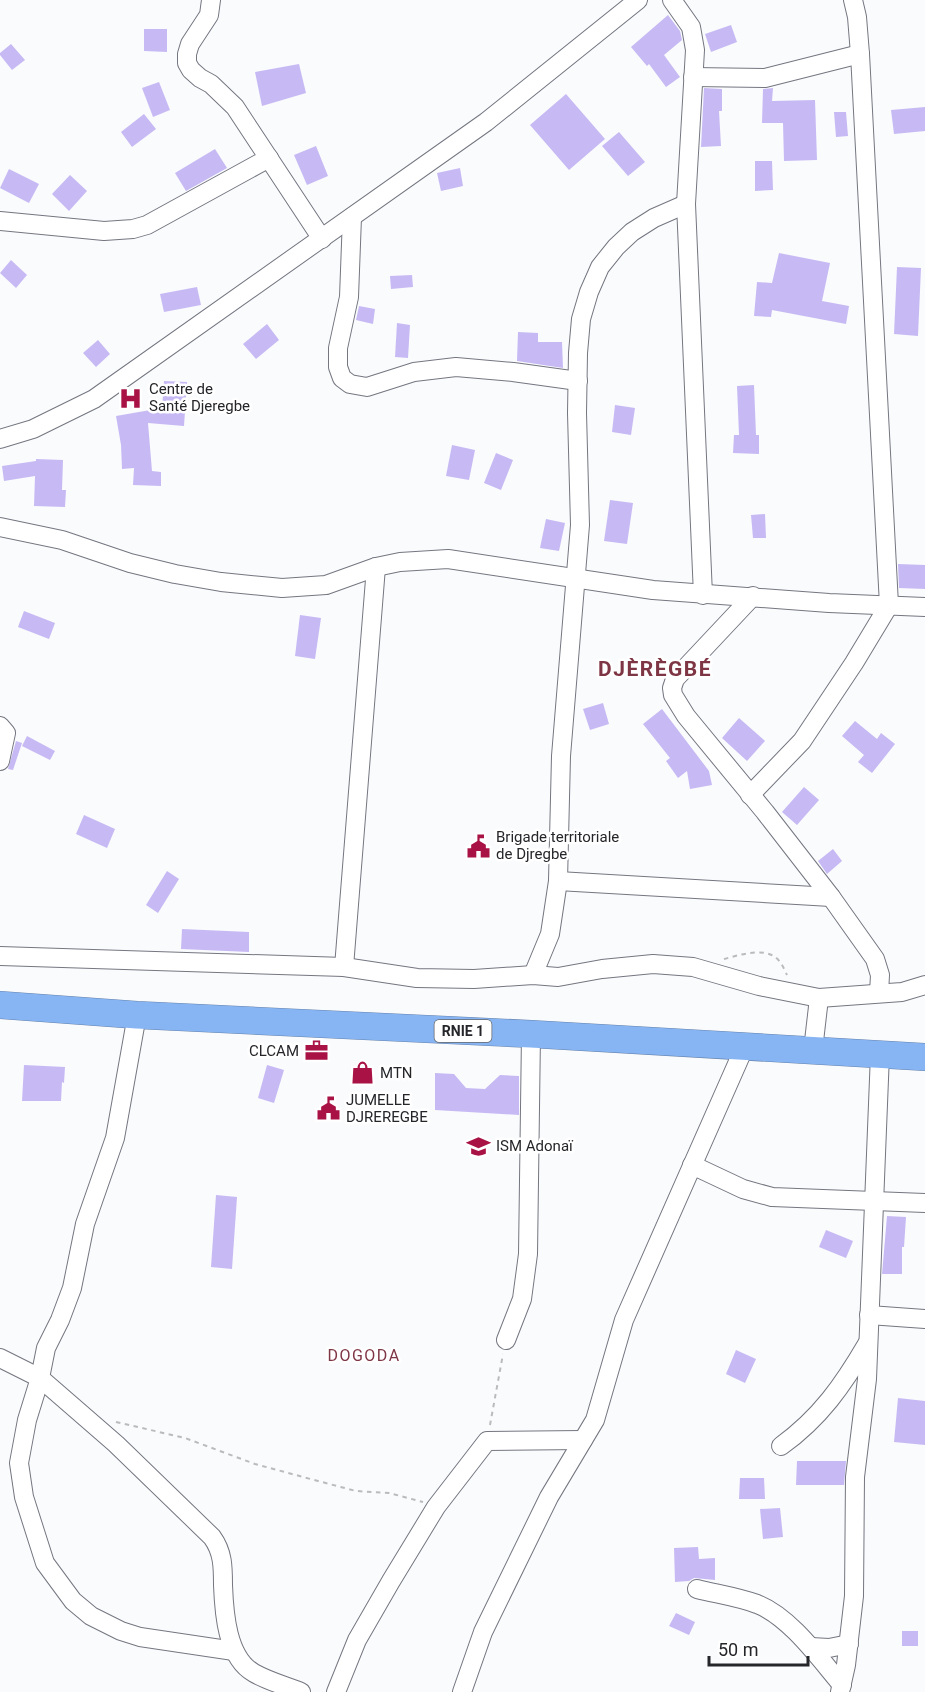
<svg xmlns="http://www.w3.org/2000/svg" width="925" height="1692" font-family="Roboto,sans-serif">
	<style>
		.building { fill: #c7baf4 }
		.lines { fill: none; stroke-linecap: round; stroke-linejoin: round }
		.minor-casing { stroke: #747680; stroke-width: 20 }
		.highway-casing { stroke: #6583ad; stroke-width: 28 }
		.path { stroke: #babbbd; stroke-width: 2; stroke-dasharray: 4.5 4.5; stroke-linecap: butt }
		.minor { stroke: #fff; stroke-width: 18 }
		.highway { stroke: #87b5f4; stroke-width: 27 }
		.labels { text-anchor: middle; stroke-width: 5; stroke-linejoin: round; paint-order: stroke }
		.shield { fill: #fff; stroke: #66676a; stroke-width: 1.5 }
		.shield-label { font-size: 14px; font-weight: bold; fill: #25262a }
		.poi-label { font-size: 15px; fill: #25262a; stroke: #fff; text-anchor: start }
		.neighbourhood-label { font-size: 16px; letter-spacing: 1.5px; fill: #7e3644; stroke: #fff }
		.district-label { font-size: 21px; font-weight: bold; letter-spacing: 1.5px; fill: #7e3644; stroke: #fff }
	</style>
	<rect width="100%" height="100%" fill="#fafbfd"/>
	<g class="building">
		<polygon points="668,15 680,31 682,40 664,55 680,77 666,87 649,64 647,66 631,47"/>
		<polygon points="731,25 737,42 711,52 705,34"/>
		<polygon points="144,29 167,29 167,52 144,51"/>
		<polygon points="11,44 25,60 12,70 0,55 0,53"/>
		<polygon points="299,64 306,93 262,106 255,72"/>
		<polygon points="159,82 170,110 153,117 142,88"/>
		<polygon points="704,88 722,89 722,111 719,111 721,146 701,147"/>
		<polygon points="773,88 772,101 815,100 817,160 784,161 783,123 762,123 763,89"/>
		<polygon points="566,94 605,139 569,170 530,125"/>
		<polygon points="925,107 925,131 894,134 891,110"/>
		<polygon points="834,112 846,112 848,136 836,137"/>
		<polygon points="144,114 156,129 132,147 121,132"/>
		<polygon points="619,132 645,162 628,176 602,146"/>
		<polygon points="316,146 328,176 307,185 294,155"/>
		<polygon points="215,149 227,168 186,191 175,173"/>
		<polygon points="755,161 772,161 773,190 755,191"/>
		<polygon points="460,168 463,186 441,191 437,173"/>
		<polygon points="9,169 39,184 29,203 0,188"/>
		<polygon points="70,175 87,191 69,211 52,194"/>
		<polygon points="779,253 830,263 822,301 849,306 846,324 772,310 771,317 754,316 757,282 772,283"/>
		<polygon points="11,260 27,275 16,288 0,273"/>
		<polygon points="897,267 921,268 918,336 894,334"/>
		<polygon points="412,275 413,287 391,289 390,276"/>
		<polygon points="197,287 201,305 164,312 160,294"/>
		<polygon points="359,306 375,309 373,324 356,320"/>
		<polygon points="397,323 410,325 408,358 395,357"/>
		<polygon points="267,324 279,340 256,359 243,344"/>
		<polygon points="518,332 538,333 538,342 562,342 563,368 517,361"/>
		<polygon points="98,340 110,354 96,367 83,353"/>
		<polygon points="164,381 187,382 184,426 148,423 152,471 161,472 161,486 133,485 134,468 122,469 121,445 116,416 162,408"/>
		<polygon points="754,385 756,435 759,435 759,454 733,453 734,435 739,435 737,386"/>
		<polygon points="615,405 635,408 631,435 612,432"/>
		<polygon points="452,445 475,450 469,480 446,476"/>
		<polygon points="496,453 513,460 501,490 484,483"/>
		<polygon points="36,459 63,460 62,490 66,490 65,507 34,506 35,476 4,481 2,466 36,461"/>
		<polygon points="610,500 633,503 627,544 604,541"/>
		<polygon points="765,514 766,538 753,538 751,515"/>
		<polygon points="546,519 565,523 559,551 540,548"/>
		<polygon points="898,564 925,565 925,589 899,588"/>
		<polygon points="24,611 55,623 49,639 18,627"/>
		<polygon points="300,615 321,618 315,659 295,656"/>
		<polygon points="603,703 609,724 590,730 583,709"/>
		<polygon points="662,709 709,771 712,785 690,789 687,771 678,778 666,761 670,758 643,724"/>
		<polygon points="739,718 765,741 747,761 722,738"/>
		<polygon points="855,721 877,739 881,733 895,744 872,773 858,762 864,755 842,736"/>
		<polygon points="27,736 55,751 50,760 22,746"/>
		<polygon points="16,741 22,743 13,770 8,769"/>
		<polygon points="804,787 819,800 797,825 782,812"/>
		<polygon points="84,815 115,829 107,848 76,834"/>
		<polygon points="833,849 842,861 827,874 818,861"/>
		<polygon points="167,871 179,879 158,913 146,905"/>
		<polygon points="182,929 249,932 249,952 181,949"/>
		<polygon points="24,1065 65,1067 64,1083 62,1082 61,1101 22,1101"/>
		<polygon points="267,1065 284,1070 274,1103 258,1098"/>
		<polygon points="435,1073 454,1074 466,1088 485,1089 500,1075 519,1076 519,1115 435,1110"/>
		<polygon points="216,1195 237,1197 232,1269 211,1267"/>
		<polygon points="887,1216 906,1217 904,1247 902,1247 902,1274 882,1274"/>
		<polygon points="826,1230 853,1241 846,1258 819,1247"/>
		<polygon points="736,1350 756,1359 745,1383 726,1374"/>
		<polygon points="898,1398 925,1401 925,1445 894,1442"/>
		<polygon points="797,1461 846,1461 844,1485 796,1485"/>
		<polygon points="740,1478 764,1478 765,1499 739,1499"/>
		<polygon points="780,1508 783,1537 763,1539 760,1509"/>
		<polygon points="698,1547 699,1559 715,1558 715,1580 694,1578 689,1581 675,1582 674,1548"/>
		<polygon points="676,1613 695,1622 689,1635 669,1626"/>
		<rect x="902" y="1631" width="16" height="15"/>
	</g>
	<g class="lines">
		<defs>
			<g id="minor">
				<polyline points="211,0 209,15 190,44 187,54 187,63 191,70 200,78 211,84 235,107 322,239"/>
				<polyline points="672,0 691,27 695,50 686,204 703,595"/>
				<polyline points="693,77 765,78 860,54"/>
				<polyline points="352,217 349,297 338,348 338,367 342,378 350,384 367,387 414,372 456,367 513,372 578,381"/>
				<polyline points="0,221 104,231 133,229 147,225 269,158"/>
				<polyline points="0,439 33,429 94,399 486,122 638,0"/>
				<polyline points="0,527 62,540 130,563 175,574 221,582 282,588 326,585 376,567 400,562 448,559 653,590 829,603 925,607"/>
				<polyline points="753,596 675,679 672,688 673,695 686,716 765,812 831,897 875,959 880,975 879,993"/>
				<polyline points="0,726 6,733 0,761"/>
				<polyline points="750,795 802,741 854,663 889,605 860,54 857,17 853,0"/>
				<polyline points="558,881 831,897"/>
				<polyline points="0,956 344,967 417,978 474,979 533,975 558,977 602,969 653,964 693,967 759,986 819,998 902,992 925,985"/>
				<polyline points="344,967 376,567"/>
				<polyline points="533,975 550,934 558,881 561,756 580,525 577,413 578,353 581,319 589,292 600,267 616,247 632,232 654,218 686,204"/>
				<path d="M137,1015L115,1138L85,1224L72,1288L60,1320L46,1348L40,1378L116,1444L212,1537C223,1552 223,1567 223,1585C224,1613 227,1658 254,1673C268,1681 286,1686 301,1692"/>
				<polyline points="813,1050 819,998"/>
				<polyline points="692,1165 743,1189 772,1197 925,1203"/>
				<polyline points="869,1315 925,1319"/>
				<polyline points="506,1340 522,1299 528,1254 531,1034"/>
				<polyline points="0,1358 40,1378 27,1420 19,1463 24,1497 45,1563 73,1601 91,1616 121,1631 140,1637 234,1651"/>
				<path d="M781,1446C820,1418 843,1385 867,1344"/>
				<path d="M697,1589C717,1594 738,1597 757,1604C790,1617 819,1658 842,1685"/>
				<polyline points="811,1647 829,1648 849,1644"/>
				<polyline points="336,1692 357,1640 391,1581 436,1507 487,1441 583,1440"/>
				<polyline points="462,1692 483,1632 549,1497 595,1420 624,1320 745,1046"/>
				<polyline points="840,1692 846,1665 854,1596 855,1477 867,1379 880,1054"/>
			</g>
			<polyline id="highway" points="0,1005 137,1015 531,1034 925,1057"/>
		</defs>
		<use href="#minor" class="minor-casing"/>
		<use href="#highway" class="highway-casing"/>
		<g class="path">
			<path d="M724,959C740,955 768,945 780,962C783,966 785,971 787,975"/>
			<polyline points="116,1422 185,1438 255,1464 318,1481 356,1491 389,1493 423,1502"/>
			<polyline points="490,1425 503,1354"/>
		</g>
		<use href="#minor" class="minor"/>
		<use href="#highway" class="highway"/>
	</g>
	<defs>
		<symbol id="hospital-bare" viewBox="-9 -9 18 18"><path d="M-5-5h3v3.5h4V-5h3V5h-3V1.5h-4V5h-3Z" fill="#a81245" stroke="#fff" stroke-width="2.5" paint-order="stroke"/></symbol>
		<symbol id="civic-bare" viewBox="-9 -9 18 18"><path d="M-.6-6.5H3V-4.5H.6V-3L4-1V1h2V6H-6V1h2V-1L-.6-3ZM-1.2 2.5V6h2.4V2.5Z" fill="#a81245" stroke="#fff" stroke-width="2.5" paint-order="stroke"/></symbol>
		<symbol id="office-bare" viewBox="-9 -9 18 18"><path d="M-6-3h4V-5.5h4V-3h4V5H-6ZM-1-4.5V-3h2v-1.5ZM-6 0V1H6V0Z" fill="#a81245" stroke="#fff" stroke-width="2.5" paint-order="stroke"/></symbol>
		<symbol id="shop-bare" viewBox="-9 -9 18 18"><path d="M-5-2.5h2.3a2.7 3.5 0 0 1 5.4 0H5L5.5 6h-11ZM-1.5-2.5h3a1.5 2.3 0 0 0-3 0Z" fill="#a81245" stroke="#fff" stroke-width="2.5" paint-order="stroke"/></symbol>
		<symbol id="school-bare" viewBox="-9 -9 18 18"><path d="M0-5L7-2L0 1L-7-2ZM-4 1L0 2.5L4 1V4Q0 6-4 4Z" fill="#a81245" stroke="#fff" stroke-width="2.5" paint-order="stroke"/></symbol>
	</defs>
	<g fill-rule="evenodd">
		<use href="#hospital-bare" x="114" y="382" width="33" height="33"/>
		<use href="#civic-bare" x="462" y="830" width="33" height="33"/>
		<use href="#office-bare" x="300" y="1034" width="33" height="33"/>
		<use href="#shop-bare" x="346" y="1056" width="33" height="33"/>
		<use href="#civic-bare" x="312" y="1092" width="33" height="33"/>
		<use href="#school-bare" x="462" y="1130" width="33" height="33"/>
	</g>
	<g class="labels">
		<rect class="shield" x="434.5" y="1020" width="57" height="22" rx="4.5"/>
		<g class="shield-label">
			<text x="463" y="1036">RNIE 1</text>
		</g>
		<g class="poi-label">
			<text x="149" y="394">Centre de<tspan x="149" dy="17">Santé Djeregbe</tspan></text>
			<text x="496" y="842">Brigade territoriale<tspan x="496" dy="17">de Djregbe</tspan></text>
			<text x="299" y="1056" text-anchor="end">CLCAM</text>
			<text x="380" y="1078">MTN</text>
			<text x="346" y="1105">JUMELLE<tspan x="346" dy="17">DJREREGBE</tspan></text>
			<text x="496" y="1151">ISM Adonaï</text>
		</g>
		<g class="neighbourhood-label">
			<text x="364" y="1361">DOGODA</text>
		</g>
		<g class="district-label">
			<text x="655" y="676">DJÈRÈGBÉ</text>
		</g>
	</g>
	<path d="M709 1656v9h99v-9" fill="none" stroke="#25262a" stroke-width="3"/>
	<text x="718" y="1656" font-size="18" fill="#25262a" stroke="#ffffff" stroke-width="4.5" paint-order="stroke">50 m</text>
</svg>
